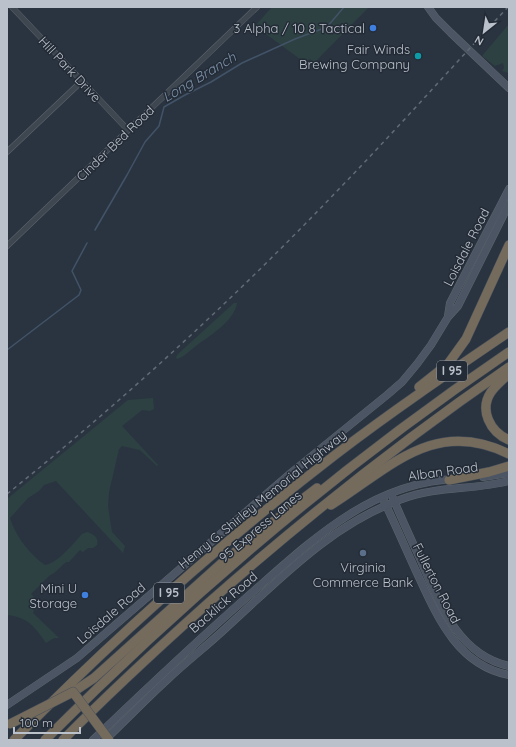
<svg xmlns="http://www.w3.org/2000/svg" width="516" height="747" font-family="Quicksand,sans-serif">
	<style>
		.green { fill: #2d4142 }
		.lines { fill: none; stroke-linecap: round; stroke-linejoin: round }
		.stream { stroke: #425367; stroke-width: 1.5 }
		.street-casing { stroke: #5c646e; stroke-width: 6 }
		.secondary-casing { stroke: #5c646e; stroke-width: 8 }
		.highway-casing { stroke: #49515b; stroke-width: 10 }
		.street { stroke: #3e4650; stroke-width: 5 }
		.secondary { stroke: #4c5563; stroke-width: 7 }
		.highway { stroke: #756b5c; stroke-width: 9 }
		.rail { stroke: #616a77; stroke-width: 1.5; stroke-dasharray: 4 4; stroke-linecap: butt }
		.highway-bridge-casing { stroke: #49515b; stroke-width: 10; stroke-linecap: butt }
		.highway-bridge { stroke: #756b5c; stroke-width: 9 }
		.shop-dot { fill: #3f7fe0; stroke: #232b36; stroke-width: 1.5 }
		.culture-dot { fill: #0f9aa8; stroke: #232b36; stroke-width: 1.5 }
		.service-dot { fill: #5c6f8a; stroke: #232b36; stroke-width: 1.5 }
		.labels { text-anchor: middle; stroke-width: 3; stroke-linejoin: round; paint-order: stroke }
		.shield { fill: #232b36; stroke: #8d949e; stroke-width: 1 }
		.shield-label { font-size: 12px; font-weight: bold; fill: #bbc1ca }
		.poi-label { font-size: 13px; fill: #bbc1ca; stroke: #232b36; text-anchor: end }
		.street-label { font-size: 13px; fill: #bbc1ca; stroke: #232b36 }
		.water-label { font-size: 14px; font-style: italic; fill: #7f93aa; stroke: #232b36 }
	</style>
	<rect width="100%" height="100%" fill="#2a3440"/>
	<g class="green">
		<polygon points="272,7 369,7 315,62 313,62 310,59 304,62 255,26"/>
		<polygon points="509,24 509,73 502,71 504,68 503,63 495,66 482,56"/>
		<path d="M234,303H237C234,321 211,335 197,345C190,350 186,356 177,359L176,357L178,354Z"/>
		<path d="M153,398L154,409L150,411L142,410L122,426L158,465L157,466L140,450L122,446L119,449L109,492L108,506L112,532L125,546L123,553L56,481L44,485L39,491L28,498L10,518C15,535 30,555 45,565C58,563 73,544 82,534L87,532C93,534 99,537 97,545L93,548H88L83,552L80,550L69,562H66L54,573L49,576L31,594L37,600L31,607L34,610L33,613L59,638H54L46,643C35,627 28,617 7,615V499L128,400Z"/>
	</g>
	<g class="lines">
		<g class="stream">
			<polyline points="95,230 127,175 145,142 159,126 164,107 185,95 211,82 242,63 295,39 327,27 344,7"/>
			<polyline points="7,350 79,295 81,290 72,271 87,243"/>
		</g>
		<defs>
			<g id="street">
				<polyline points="12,7 128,130"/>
				<polyline points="7,152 82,81"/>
				<polyline points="7,246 257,7"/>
			</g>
			<g id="secondary">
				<polyline points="428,7 436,18 451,33 509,88"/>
				<polyline points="448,316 450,303 509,189"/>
				<polyline points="483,477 509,473"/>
				<path d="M393,498C402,520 412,541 422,563C440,605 459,655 509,666"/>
				<path d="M384,501C395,524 405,547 416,571C436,614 456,665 509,675"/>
				<polyline points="7,705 77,658 292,472 387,395 402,382 417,364 431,345 448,317 458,306 509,204"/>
				<path d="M93,740C146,689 199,639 255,590C313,539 372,483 454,479"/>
				<path d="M105,740C126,720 146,699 168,679C187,661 208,645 227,627C281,578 332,524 402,499C436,486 474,490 509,481"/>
			</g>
			<g id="highway">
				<path d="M509,374C503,379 496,385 491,392C479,410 490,432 509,440"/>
				<polyline points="419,387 448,364 466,339 509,245"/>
				<polyline points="449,480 489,472 509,466"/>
				<path d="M331,505C390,468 434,417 509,454"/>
				<polyline points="73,692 94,678 224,561 265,528 317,488"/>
				<path d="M14,740C114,638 222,542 335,455C391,412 450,372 509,332"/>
				<path d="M45,740C187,597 342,465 509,352"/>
				<path d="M63,740C109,693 157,649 206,605C302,520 403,440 509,367"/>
			</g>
		</defs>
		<use href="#street" class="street-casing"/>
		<use href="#secondary" class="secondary-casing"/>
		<use href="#highway" class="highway-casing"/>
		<use href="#street" class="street"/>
		<use href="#secondary" class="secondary"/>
		<use href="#highway" class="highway"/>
		<path class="rail" d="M7,494C124,400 235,298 338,190C396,130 451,68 508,7"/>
		<defs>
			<polyline id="highway-bridge" points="10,724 73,692 109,740"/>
		</defs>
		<use href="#highway-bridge" class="highway-bridge-casing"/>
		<use href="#highway-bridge" class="highway-bridge"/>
	</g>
	<g class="shop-dot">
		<circle cx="373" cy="28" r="4"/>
		<circle cx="85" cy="595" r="4"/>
	</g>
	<circle class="culture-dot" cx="418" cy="56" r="4"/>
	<circle class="service-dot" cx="363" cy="553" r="4"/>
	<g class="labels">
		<g class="shield">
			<rect x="437" y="361" width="30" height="20" rx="3"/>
			<rect x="154" y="583" width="30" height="20" rx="3"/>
		</g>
		<g class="shield-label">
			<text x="452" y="375">I 95</text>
			<text x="169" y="597">I 95</text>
		</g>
		<g class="poi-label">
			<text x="365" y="33">3 Alpha / 10 8 Tactical</text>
			<text x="410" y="54">Fair Winds<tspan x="410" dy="15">Brewing Company</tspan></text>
			<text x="363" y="572" text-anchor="middle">Virginia<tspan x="363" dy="15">Commerce Bank</tspan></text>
			<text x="77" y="593">Mini U<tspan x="77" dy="15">Storage</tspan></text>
		</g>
		<g class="street-label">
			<text transform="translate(70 69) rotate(47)" y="5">Hill Park Drive</text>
			<text transform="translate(115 143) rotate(-44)" y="5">Cinder Bed Road</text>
			<text transform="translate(466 247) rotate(-63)" y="5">Loisdale Road</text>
			<text transform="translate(443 471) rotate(-8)" y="5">Alban Road</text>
			<text transform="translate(262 499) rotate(-39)" y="5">Henry G. Shirley Memorial Highway</text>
			<text transform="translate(260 526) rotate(-40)" y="5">95 Express Lanes</text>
			<text transform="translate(437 583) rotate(63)" y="5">Fullerton Road</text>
			<text transform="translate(223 602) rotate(-41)" y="5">Backlick Road</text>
			<text transform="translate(111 613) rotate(-41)" y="5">Loisdale Road</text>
		</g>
		<g class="water-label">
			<text transform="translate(199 77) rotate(-31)" y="5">Long Branch</text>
		</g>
	</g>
	<rect width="516" height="747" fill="none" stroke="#bbc1ca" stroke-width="16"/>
	<g transform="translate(484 32) rotate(210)" stroke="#232b36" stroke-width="3" paint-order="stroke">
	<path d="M0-3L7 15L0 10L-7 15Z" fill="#bbc1ca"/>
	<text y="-6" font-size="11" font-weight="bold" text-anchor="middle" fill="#bbc1ca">N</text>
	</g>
	<path d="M14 727v6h66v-6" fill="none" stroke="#bbc1ca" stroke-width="2"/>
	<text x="20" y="727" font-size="12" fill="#bbc1ca" stroke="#232b36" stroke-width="3" paint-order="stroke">100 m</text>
</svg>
